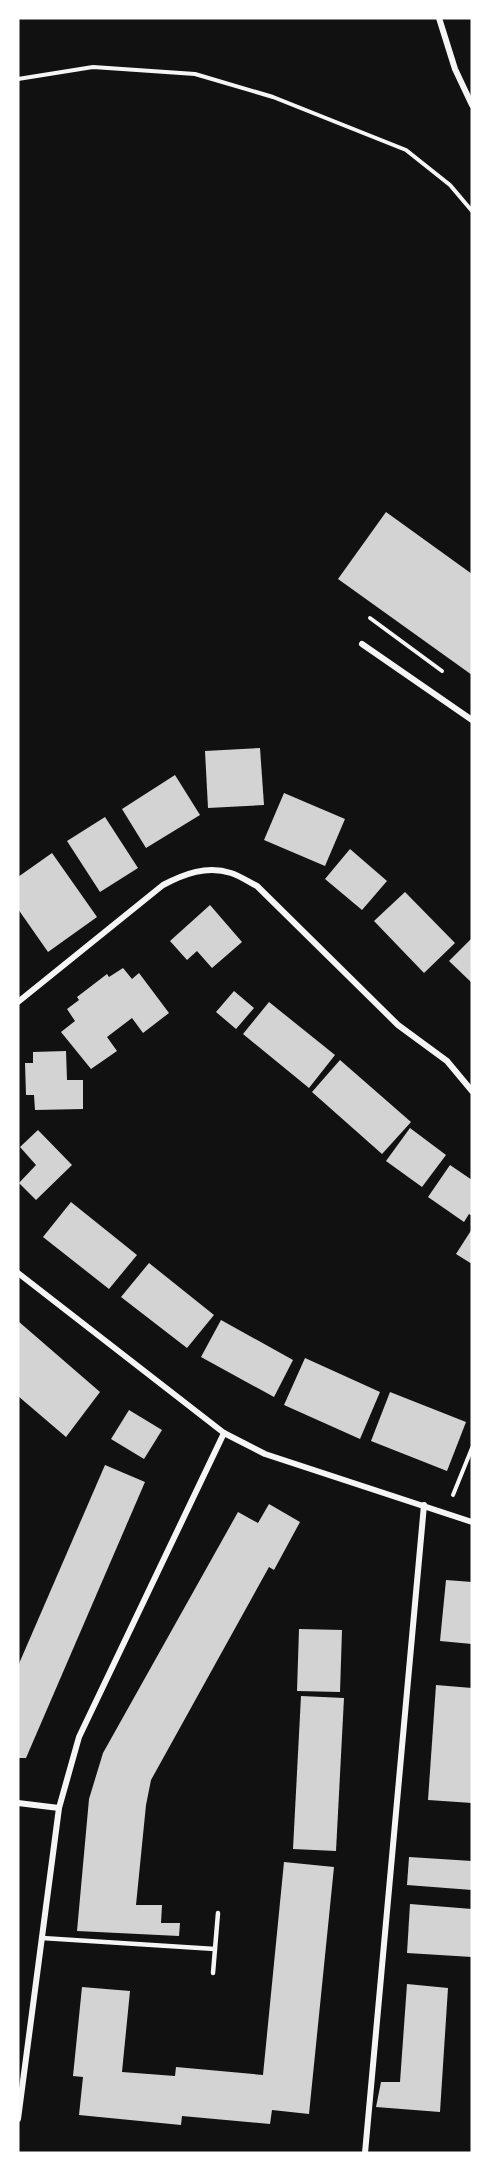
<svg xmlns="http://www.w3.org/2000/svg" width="490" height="2171" font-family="Ubuntu,sans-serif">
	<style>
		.building { fill: #d3d3d3 }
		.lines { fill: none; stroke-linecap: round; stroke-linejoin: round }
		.path { stroke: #f5f5f5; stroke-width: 4 }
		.service { stroke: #f5f5f5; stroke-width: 4.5 }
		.minor { stroke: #f5f5f5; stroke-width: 6 }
	</style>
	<rect width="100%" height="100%" fill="#111"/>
	<g class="building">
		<polygon points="386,512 472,574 472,675 338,579"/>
		<polygon points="260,748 264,805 208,808 205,751"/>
		<polygon points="175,775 200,815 146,848 122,809"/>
		<polygon points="284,793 345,819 325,866 264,840"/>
		<polygon points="105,817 138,868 100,892 67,841"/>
		<polygon points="350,849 387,881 362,910 325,879"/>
		<polygon points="52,853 97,917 48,952 18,909 18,877"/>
		<polygon points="405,892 455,943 424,973 374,921"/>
		<polygon points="210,905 242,942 212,968 197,951 187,960 170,941"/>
		<polygon points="472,938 472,983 449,961"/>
		<polygon points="123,968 132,979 139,973 169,1013 143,1033 132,1018 107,1037 117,1051 91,1069 61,1032 75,1021 67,1009 79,1000 77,997 107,974 109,977"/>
		<polygon points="234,991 254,1008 236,1029 216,1012"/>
		<polygon points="269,1002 335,1055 309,1088 243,1034"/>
		<polygon points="66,1051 67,1080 83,1080 83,1109 35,1110 34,1095 26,1095 25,1063 33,1063 33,1052"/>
		<polygon points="340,1060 411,1122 382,1154 312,1092"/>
		<polygon points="410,1128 446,1155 422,1187 386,1161"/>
		<polygon points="38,1130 72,1165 36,1200 19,1183 36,1165 20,1147"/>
		<polygon points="450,1165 472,1180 472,1216 469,1214 464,1222 428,1197"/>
		<polygon points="71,1202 137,1255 109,1289 43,1237"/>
		<polygon points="472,1229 472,1264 456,1254"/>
		<polygon points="149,1263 214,1315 187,1348 121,1297"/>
		<polygon points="221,1320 293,1360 274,1397 201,1357"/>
		<polygon points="18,1321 100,1392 66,1437 18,1396"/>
		<polygon points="305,1358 380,1392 360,1439 284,1405"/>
		<polygon points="390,1392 466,1422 447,1471 371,1441"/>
		<polygon points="129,1410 162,1430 144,1459 111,1439"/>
		<polygon points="105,1465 145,1482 26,1758 18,1758 18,1666"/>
		<polygon points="269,1504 300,1522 274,1570 269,1567 151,1780 146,1805 136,1905 162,1905 161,1923 180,1923 179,1936 77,1931 89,1799 103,1753 238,1512 258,1523"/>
		<polygon points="446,1580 472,1582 472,1644 440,1641"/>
		<polygon points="299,1629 342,1630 340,1692 297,1691"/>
		<polygon points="436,1685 472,1688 472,1803 428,1800"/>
		<polygon points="301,1696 344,1698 336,1851 293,1849"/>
		<polygon points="409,1857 472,1861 472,1890 407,1885"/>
		<polygon points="284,1862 334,1867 309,2114 272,2110 270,2124 182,2116 181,2125 79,2115 83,2077 73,2076 82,1987 130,1991 122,2072 175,2076 176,2067 263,2075"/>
		<polygon points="410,1904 472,1909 472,1957 407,1953"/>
		<polygon points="407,1984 448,1988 440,2112 376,2107 381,2082 400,2082"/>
	</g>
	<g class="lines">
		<g class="path">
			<polyline points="18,79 93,67 195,74 273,97 406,150 450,185 472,211"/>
			<polyline points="370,618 442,671"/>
			<polyline points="453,1495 472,1448"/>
		</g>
		<g class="service">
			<polyline points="42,1938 215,1949"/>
			<polyline points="213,1973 218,1913"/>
		</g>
		<g class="minor">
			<polyline points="439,18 455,69 472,105"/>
			<polyline points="362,644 472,720"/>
			<path d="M18,1002L163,885C184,874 207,865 231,873C240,876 249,882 257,886L398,1025L447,1061L472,1091"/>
			<polyline points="18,1273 224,1433 265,1454 472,1522"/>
			<polyline points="18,1803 59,1808"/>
			<polyline points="18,2119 59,1808 79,1737 224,1433"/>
			<polyline points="365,2153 424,1505"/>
		</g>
	</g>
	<rect width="490" height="2171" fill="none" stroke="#ffffff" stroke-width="39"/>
</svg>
